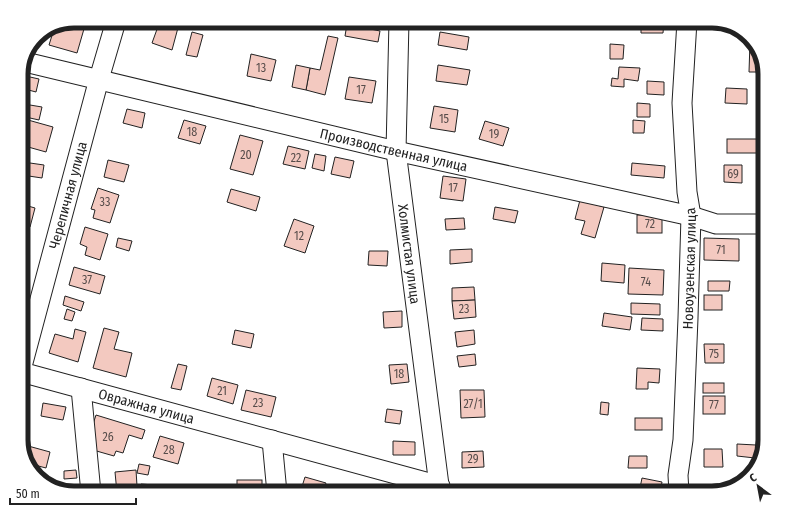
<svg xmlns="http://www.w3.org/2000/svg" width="786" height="514" font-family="'Fira Sans Condensed',sans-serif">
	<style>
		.building { fill: #f3c9c0; stroke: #222 }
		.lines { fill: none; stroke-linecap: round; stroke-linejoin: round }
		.minor-casing { stroke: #222; stroke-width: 21 }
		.minor { stroke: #fff; stroke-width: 19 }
		.labels { text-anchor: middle; stroke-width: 3; stroke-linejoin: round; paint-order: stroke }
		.number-label { font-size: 12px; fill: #564c4a }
		.street-label { font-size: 14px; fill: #222; stroke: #fff }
		.rim { fill: none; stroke: #222; stroke-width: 5 }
	</style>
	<rect width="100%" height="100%" fill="#fff"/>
	<g class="building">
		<polygon points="74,21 86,22 77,53 49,45 54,29"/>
		<polygon points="160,21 168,21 179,24 172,50 152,43"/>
		<polygon points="641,21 664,21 663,33 641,33"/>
		<polygon points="347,24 380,31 378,42 345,36"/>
		<polygon points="192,32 203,35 197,57 186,55"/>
		<polygon points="440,32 469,37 467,50 438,45"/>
		<polygon points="328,36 338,38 325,95 306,90 310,68 320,70"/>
		<polygon points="750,42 753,42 758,47 765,72 749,72"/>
		<polygon points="610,44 624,45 623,59 610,59"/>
		<polygon points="251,54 276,60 271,81 247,76"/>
		<polygon points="296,65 310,68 306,90 292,87"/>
		<polygon points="438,65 470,70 467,85 436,81"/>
		<polygon points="619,67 640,68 638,81 624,79 624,87 611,86 612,78 618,79"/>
		<polygon points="21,75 39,79 36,92 21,88"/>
		<polygon points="349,77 376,81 372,103 345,99"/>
		<polygon points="647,81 664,82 664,95 647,94"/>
		<polygon points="726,88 747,89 747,104 725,103"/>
		<polygon points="637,103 650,104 650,117 637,117"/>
		<polygon points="24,104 42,107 39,120 21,116"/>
		<polygon points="434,106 458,110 455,132 430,128"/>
		<polygon points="127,109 145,113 142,128 123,123"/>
		<polygon points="28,120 53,127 46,152 21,145"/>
		<polygon points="184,120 206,126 200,144 178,138"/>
		<polygon points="633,120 645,121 644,133 633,133"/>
		<polygon points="485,121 509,128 503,146 479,139"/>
		<polygon points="240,135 263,141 253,175 230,169"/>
		<rect x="727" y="139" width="31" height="14"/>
		<polygon points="288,146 309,151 305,169 283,164"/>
		<polygon points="315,154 326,156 324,171 312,168"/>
		<polygon points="335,157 354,161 350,178 331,174"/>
		<polygon points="108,160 129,165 124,182 104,177"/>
		<polygon points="23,162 44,165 42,178 22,175"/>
		<polygon points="632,163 665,166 664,178 631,175"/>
		<polygon points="724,165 742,165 742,183 724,182"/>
		<polygon points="443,176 466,179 463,201 440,198"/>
		<polygon points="98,188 119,195 110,223 93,218 95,210 91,209"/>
		<polygon points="231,189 260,197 256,211 227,202"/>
		<polygon points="580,200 604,207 595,238 581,234 585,221 575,219"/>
		<polygon points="21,204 35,208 30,227 21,225"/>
		<polygon points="495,207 518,211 515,223 493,219"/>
		<rect x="637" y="215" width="25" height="18"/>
		<polygon points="464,218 465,229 446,230 445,219"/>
		<polygon points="294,219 314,226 305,253 284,246"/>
		<polygon points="85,227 108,234 100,260 85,255 87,247 80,244"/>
		<polygon points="118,238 132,241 129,251 116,247"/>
		<polygon points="704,238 739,239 739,261 704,260"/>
		<polygon points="472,249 472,262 450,264 450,250"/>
		<polygon points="369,251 388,251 387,266 368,265"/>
		<polygon points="602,263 625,265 624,283 601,281"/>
		<polygon points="74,267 105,276 100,294 69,285"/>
		<polygon points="629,268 664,270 663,295 628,294"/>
		<polygon points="708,281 730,281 729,291 708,291"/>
		<polygon points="474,287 475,300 452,301 452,288"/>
		<rect x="704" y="295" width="18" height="15"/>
		<polygon points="65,296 84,302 81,311 63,305"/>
		<polygon points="475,300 476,317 454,319 452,301"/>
		<polygon points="631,303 660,304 660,315 631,314"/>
		<polygon points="67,309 75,312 72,321 64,319"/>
		<polygon points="402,311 402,327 384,328 383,312"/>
		<polygon points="604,313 632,317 630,330 602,326"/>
		<polygon points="642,318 663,319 663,331 641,330"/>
		<polygon points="104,328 119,332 114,349 132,353 126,377 93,368"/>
		<polygon points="75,329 86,332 78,362 49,353 55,334 73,339"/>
		<polygon points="235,330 254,334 251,348 232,344"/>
		<polygon points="474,330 475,344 457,347 455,332"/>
		<polygon points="704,344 724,344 724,363 705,363"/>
		<polygon points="475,354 476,365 459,367 457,356"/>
		<polygon points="178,364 187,366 181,390 171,388"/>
		<polygon points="407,364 409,382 391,384 389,365"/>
		<polygon points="637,368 660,369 659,383 648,382 648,389 636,389"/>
		<polygon points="212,378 238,385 233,404 207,396"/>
		<rect x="703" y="383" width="21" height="10"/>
		<polygon points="246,390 276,397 271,417 241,410"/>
		<polygon points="460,390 484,390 485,417 461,418"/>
		<rect x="703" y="396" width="22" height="18"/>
		<polygon points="601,402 609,403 608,415 600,414"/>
		<polygon points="43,403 66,407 63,420 41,416"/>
		<polygon points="387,409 402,411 400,424 385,422"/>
		<polygon points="96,415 145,430 142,439 129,435 123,453 116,451 114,456 93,450 87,443"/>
		<rect x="635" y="418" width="27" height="12"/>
		<polygon points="160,436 184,443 178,464 153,457"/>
		<polygon points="393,441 415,442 415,455 393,455"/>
		<polygon points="21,444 50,452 46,468 27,463"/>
		<polygon points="737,444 756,445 755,458 737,456"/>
		<polygon points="704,449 722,449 723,467 704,467"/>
		<polygon points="483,451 484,467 462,468 462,452"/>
		<polygon points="629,456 647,456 647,468 628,468"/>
		<polygon points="139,464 150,466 148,475 137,473"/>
		<polygon points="76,470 77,478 64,479 64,471"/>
		<polygon points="136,470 137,486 127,487 128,493 117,493 115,472"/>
		<polygon points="305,477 326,483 323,493 300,493"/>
		<polygon points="642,478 662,482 660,493 639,493"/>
		<rect x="237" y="480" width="25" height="13"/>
		<polygon points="141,484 154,485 153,493 141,493"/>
		<polygon points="718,484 719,491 705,493 705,485"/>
		<polygon points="360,488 377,493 358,493"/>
	</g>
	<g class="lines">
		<defs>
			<g id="minor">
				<path id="s1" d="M399,21L396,151L440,493"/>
				<path id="s2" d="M25,62L396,151L691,216L716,224H765"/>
				<path id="s3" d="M21,370L99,79L116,21"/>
				<path id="s4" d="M21,372L440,486"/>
				<polyline points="81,388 91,493"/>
				<polyline points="272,440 277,493"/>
				<path id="s5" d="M679,493L678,475L683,440L688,318L691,216L687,192L682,103L687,21"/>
			</g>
		</defs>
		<use href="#minor" class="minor-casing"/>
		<use href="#minor" class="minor"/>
	</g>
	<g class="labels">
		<g class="number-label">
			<text x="261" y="72">13</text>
			<text x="361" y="94">17</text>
			<text x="444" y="123">15</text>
			<text x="192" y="136">18</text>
			<text x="494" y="138">19</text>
			<text x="246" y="159">20</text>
			<text x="296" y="162">22</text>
			<text x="733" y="178">69</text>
			<text x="453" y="192">17</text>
			<text x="105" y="206">33</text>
			<text x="650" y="228">72</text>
			<text x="299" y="240">12</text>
			<text x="721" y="254">71</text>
			<text x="87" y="284">37</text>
			<text x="646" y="286">74</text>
			<text x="464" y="313">23</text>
			<text x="714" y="358">75</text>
			<text x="399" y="378">18</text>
			<text x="222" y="395">21</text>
			<text x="258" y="407">23</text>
			<text x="473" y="408">27/1</text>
			<text x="714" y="409">77</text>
			<text x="108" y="441">26</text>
			<text x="169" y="454">28</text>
			<text x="473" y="463">29</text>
		</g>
		<g class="street-label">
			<text dy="5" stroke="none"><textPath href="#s2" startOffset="379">Производственная улица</textPath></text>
			<text dy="5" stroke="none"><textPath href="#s3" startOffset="181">Черепичная улица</textPath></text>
			<text dy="5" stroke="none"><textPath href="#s1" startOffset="234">Холмистая улица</textPath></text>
			<text dy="5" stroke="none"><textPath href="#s5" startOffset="225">Новоузенская улица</textPath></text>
			<text dy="5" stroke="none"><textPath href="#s4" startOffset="130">Овражная улица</textPath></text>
		</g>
	</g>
	<path d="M0 0H786V514H0ZM74 28H712A46 46 0 0 1 758 74V440A46 46 0 0 1 712 486H74A46 46 0 0 1 28 440V74A46 46 0 0 1 74 28Z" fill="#fff" fill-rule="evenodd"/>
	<path class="rim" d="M74 28H712A46 46 0 0 1 758 74V440A46 46 0 0 1 712 486H74A46 46 0 0 1 28 440V74A46 46 0 0 1 74 28Z"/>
	<g transform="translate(758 486) rotate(328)" stroke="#ffffff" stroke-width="3" paint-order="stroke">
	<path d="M0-3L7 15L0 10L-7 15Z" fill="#222222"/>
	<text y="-6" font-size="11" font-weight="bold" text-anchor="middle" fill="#222222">С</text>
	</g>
	<path d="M10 498v6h126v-6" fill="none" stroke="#222222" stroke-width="2"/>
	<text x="16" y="498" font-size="12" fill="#222222" stroke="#ffffff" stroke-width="3" paint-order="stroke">50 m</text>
</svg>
